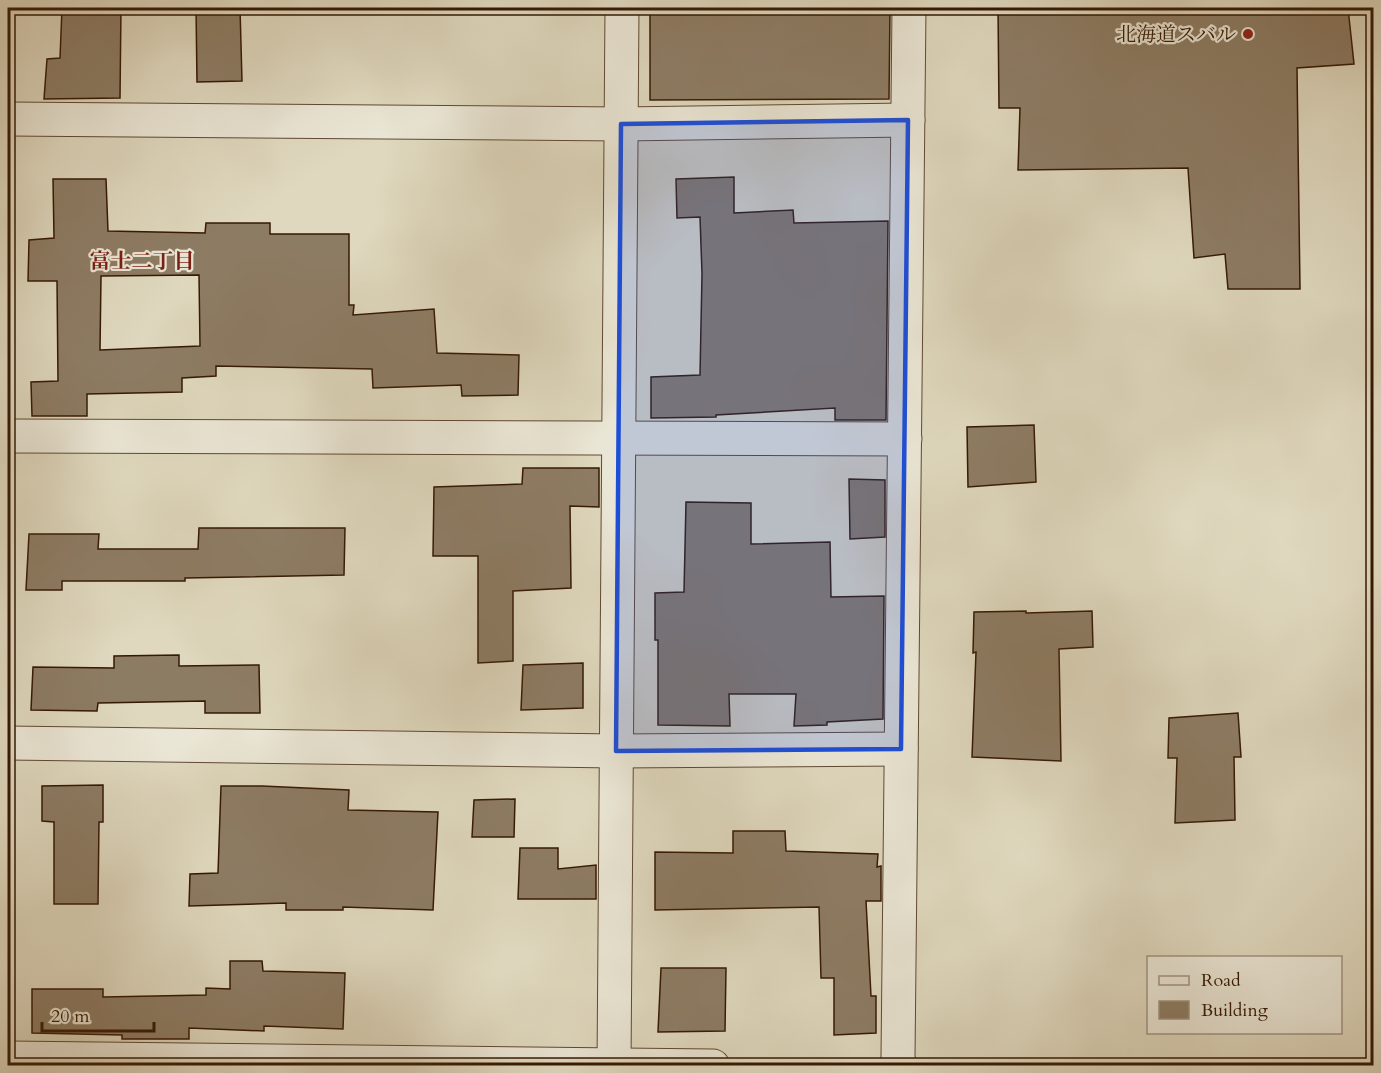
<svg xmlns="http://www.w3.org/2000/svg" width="1381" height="1073" font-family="Cardo,'Noto Serif JP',serif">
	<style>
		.building { fill: #8d7c64; stroke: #351903; stroke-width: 1.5; fill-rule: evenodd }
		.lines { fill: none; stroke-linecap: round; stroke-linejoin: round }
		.street-casing { stroke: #604932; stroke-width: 35 }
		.street { stroke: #eae6d5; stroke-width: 33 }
		.marked { fill: #1d4ed8; fill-opacity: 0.2; stroke: #1d4ed8; stroke-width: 4.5; stroke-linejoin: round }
		.poi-dot { fill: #8f2418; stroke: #eae6d5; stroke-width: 2 }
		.labels { text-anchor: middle; stroke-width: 4.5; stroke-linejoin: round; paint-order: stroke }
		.poi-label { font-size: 20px; fill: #351903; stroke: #eae6d5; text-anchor: end }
		.neighbourhood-label { font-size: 21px; font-weight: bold; fill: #7a1f14; stroke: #eae6d5 }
	</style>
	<rect width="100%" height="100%" fill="#dfd8be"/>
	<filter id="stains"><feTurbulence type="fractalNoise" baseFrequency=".00333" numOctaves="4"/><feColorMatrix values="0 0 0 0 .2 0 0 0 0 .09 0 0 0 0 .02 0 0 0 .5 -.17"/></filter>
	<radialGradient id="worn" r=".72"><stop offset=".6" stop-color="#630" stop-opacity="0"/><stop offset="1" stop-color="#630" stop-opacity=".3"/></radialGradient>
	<g class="building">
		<polygon points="62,8 121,8 120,98 44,99 47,59 60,58"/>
		<polygon points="196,8 240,8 242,81 197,82"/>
		<polygon points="650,8 890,8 889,99 650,100"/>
		<polygon points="998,8 1348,8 1354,64 1297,68 1300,289 1228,289 1225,254 1194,258 1188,168 1018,170 1020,108 999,108"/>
		<polygon points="734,177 734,213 793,210 794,223 888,221 886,420 835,420 835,408 716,415 716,417 651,418 651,377 700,375 702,274 700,217 677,218 676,179"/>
		<path d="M53,179H106L108,231L205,233L206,223H270V234H349V305H354L353,315L434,309L437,353L519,355L518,395L462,396L461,385L373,388L372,369L216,366V376L182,378V392L87,394V416H32L31,382L58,381L57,281H28L29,240L54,238ZM199,275L200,346L100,350L101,276Z"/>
		<polygon points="1034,425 1036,482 968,487 967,427"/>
		<polygon points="523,468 599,468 599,507 570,506 571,588 513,591 513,661 478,663 478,556 433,556 434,487 522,484"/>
		<polygon points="849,479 885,480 885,537 850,539"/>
		<polygon points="686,502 751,503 751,544 830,542 831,597 884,596 883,719 827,722 827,725 794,726 796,694 729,694 730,726 658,725 658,640 655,640 655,593 684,592"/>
		<polygon points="199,528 345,528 344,575 185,578 185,581 62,581 62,590 26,590 29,534 99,534 98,549 198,549"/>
		<polygon points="1026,611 1026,613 1092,611 1093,647 1059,649 1061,761 972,757 976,652 973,653 974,612"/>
		<polygon points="179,655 179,666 259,665 260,713 205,713 205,701 98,703 97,711 31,710 33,667 114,668 114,656"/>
		<polygon points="583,663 583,708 521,710 523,665"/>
		<polygon points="1238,713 1241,757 1234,757 1235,820 1175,823 1177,758 1168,758 1169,718"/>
		<polygon points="103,785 103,822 99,822 98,904 54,904 54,822 42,821 42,786"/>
		<polygon points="221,786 262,786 349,790 348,810 438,812 433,910 343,907 343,910 286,910 286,903 189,906 190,874 218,873"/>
		<polygon points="515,799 514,837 472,837 474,800"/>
		<polygon points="733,831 785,831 786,851 878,854 877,867 881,866 881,901 866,901 871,996 876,996 876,1033 834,1035 834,978 821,978 819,907 655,910 655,852 733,853"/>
		<polygon points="520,848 558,848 558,869 596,865 596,899 518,899"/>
		<polygon points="230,961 262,961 263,971 345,973 343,1029 264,1026 264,1031 189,1028 189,1039 122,1039 122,1035 32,1033 32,989 103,989 103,997 206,995 206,988 230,989"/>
		<polygon points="661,968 726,968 725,1031 658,1032"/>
	</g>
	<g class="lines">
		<defs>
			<g id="street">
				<polyline points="8,119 621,124 908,120"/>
				<polyline points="8,436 905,439"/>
				<polyline points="8,743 616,751 901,749"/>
				<polyline points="8,1058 713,1066"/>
				<polyline points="614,1066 622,8"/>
				<polyline points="900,1066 898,1058 909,8"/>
			</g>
		</defs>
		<use href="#street" class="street-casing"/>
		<use href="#street" class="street"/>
	</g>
	<path class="marked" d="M908,120L901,749L616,751L621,124Z"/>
	<circle class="poi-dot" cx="1248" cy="34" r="6"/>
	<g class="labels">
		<g class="poi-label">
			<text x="1236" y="41">北海道スバル</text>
		</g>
		<g class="neighbourhood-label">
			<text x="142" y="268">富士二丁目</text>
		</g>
	</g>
	<rect width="1381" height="1073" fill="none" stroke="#dfd8be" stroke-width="30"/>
	<rect x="9" y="9" width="1363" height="1055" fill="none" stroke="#351903" stroke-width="3"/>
	<rect x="15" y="15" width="1351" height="1043" fill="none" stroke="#351903" stroke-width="1.5"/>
	<rect x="1147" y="956" width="195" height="78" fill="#eae6d5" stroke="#a29481" stroke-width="1.5"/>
	<rect x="1159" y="976" width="30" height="9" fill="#eae6d5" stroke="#a29481" stroke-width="1.5"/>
	<text x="1201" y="986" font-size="18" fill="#351903">Road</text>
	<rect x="1159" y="1001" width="30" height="18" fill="#8d7c64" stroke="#a29481" stroke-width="1.5"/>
	<text x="1201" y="1016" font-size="18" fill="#351903">Building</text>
	<path d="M42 1022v9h112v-9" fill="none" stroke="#351903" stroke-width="3"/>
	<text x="51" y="1022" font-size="18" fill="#351903" stroke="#eae6d5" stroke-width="4.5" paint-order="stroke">20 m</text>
	<rect width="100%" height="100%" filter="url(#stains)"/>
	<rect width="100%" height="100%" fill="url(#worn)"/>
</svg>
